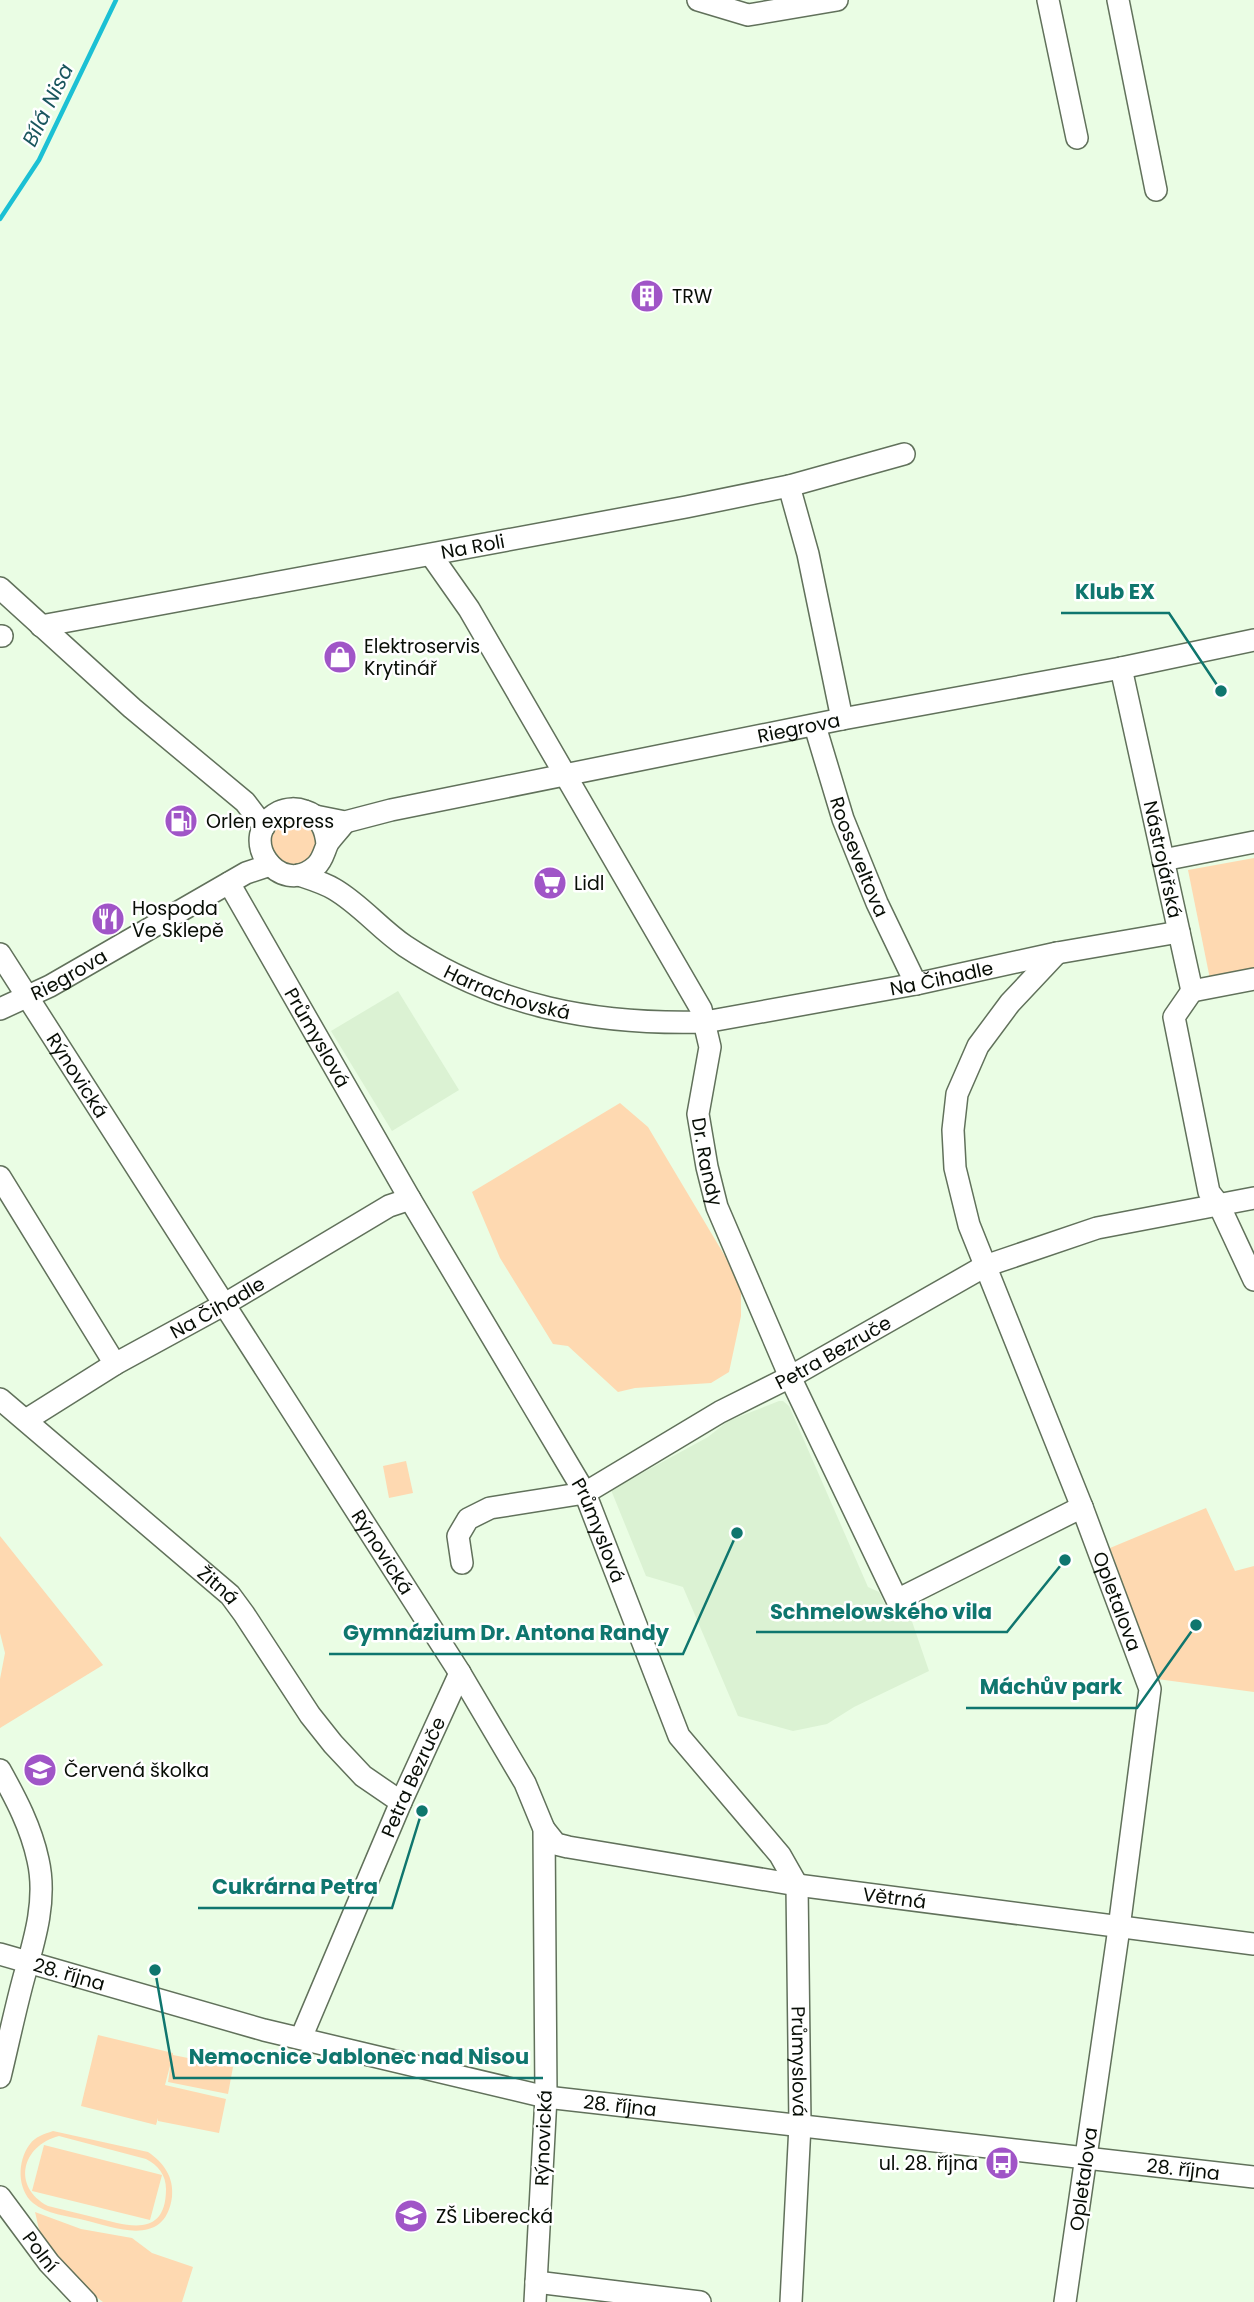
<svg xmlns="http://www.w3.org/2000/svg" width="1254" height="2302" font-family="Poppins,sans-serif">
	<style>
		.built { fill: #dbf2d3 }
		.green { fill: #fed9b1; fill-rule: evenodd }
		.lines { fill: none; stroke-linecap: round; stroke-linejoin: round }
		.stream { stroke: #1bc0d4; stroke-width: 4.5 }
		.minor-casing { stroke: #61715b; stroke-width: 24 }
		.minor { stroke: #fff; stroke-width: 21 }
		.labels { text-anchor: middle; stroke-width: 5; stroke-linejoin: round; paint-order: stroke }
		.poi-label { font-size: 19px; fill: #080e06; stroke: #fff; text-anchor: start }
		.street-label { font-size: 19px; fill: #080e06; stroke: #fff }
		.water-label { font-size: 21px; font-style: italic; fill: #1a565e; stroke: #fff }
		.leader { fill: none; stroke: #0f766e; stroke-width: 2.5 }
		.callout-dot { fill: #0f766e; stroke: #fff; stroke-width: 2.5 }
		.callout-label { font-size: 21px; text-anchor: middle; font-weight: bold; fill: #0f766e; stroke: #fff; stroke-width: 5; stroke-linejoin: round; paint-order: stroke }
	</style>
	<rect width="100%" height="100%" fill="#eafde4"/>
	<g class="built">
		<polygon points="398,991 459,1090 392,1131 331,1031"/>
		<polygon points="779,1401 783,1401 789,1406 868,1587 879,1592 889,1613 906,1604 929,1671 854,1707 827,1724 793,1731 738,1716 683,1587 646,1576 611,1490 708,1437 728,1421"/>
	</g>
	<g class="green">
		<polygon points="289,817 308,821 319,837 315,856 294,868 273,856 269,837 280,821"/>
		<polygon points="1254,858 1254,970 1210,979 1188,870"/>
		<polygon points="620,1103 648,1127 741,1283 741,1316 729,1372 711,1383 635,1388 618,1392 568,1346 553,1344 500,1258 472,1192"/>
		<polygon points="406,1461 413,1493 389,1498 383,1466"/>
		<polygon points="1206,1508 1235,1571 1254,1566 1254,1692 1157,1679 1110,1548"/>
		<polygon points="0,1536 103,1665 0,1728 0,1679 5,1653 0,1633"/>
		<polygon points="98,2035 173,2053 173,2055 233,2067 228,2094 168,2082 171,2062 165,2085 226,2099 219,2133 158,2121 158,2118 156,2125 81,2106"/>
		<path d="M53,2131L148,2152C164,2163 174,2177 172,2197C165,2248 116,2228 84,2220C68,2216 46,2214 33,2203C17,2189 17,2161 30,2144C35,2137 44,2134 53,2131ZM59,2136L146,2159C158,2165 166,2175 166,2189C166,2238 128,2226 97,2218C81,2214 64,2210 48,2206C12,2187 21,2146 59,2136Z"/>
		<polygon points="44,2145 162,2175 150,2220 32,2191"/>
		<path d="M35,2212L81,2229L132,2238L152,2253L193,2267L182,2302H103C82,2287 53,2257 41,2234C38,2228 37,2219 35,2212Z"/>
	</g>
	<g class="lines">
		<polyline class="stream" points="0,219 39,160 116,0"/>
		<defs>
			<g id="minor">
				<polyline points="698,0 748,15 837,0"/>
				<polyline points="1048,0 1077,138"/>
				<polyline points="1118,0 1156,190"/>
				<polyline points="789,486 808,554 842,719"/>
				<path id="s1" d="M431,555L469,609L701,1009L710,1047L698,1114L707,1167L717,1207L790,1377L897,1600L1082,1507"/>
				<polyline points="0,588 132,708 245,802 264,827"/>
				<path id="s2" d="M41,626L686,507L789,486L904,454"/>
				<polyline points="0,636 2,636"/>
				<path id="s3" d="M1121,668L1192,991"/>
				<path id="s4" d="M815,726L843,819L877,903L916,984"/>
				<path id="s5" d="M315,816L345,822L391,810L842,719L1121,668L1254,640"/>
				<path d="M327,845C326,830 321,816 305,811C297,808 287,808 279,812C234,835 279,900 316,866C323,860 324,851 328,843C333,836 340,829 345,822"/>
				<polyline points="1163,860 1254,842"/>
				<path id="s6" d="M299,875C311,879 324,883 334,889C360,904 380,929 405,946C497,1007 596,1025 705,1022L916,984L1057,953L1179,932"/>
				<path id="s7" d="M229,883L410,1199L585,1493L679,1736L780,1855L797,1885L800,2125L791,2302"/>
				<path id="s8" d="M1057,953L1010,1003L978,1046L957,1094L953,1130L955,1168L969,1225L1082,1507L1150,1689L1119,1928L1065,2302"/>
				<path id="s9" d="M0,954L460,1673L525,1783L544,1829L546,2097L535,2302"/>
				<polyline points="1192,991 1174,1017 1209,1192 1219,1205 1254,1280"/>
				<polyline points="1192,991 1254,979"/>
				<path id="s10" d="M0,1009L50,986L246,873L270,865"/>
				<polyline points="0,1177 115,1364"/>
				<path id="s11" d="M0,1399L230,1595L244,1614L310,1715L333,1744L363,1776L401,1802"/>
				<path id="s12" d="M26,1420L115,1364L225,1304L389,1206L410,1199"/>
				<path id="s13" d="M462,1563L458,1536L468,1519L490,1508L585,1493L720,1412L790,1377L985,1266L1097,1228L1254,1198"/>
				<path d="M0,1770C16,1799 31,1827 38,1860C47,1899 35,1939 24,1977C15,2010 8,2044 0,2077"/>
				<path id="s14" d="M544,1829L556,1844L568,1847L797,1885L1254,1944"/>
				<path id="s15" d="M0,1954L264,2030L546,2097L1254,2177"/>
				<path id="s16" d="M301,2038L401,1802L460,1673"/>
				<path id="s17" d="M0,2197L49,2263L86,2302"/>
				<polyline points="536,2282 700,2302"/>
			</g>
		</defs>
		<use href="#minor" class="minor-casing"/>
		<use href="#minor" class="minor"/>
	</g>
	<defs>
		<symbol id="building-disc" viewBox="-11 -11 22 22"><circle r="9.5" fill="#a055c7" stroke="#fff"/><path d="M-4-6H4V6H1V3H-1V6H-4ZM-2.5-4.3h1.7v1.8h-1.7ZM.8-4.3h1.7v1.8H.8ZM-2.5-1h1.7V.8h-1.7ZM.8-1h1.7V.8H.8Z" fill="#fff"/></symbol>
		<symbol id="shop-disc" viewBox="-11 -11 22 22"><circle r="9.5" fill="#a055c7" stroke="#fff"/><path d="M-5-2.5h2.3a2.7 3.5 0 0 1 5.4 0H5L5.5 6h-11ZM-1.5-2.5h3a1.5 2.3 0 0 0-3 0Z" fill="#fff"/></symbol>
		<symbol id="fuel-disc" viewBox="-11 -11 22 22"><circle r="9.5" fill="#a055c7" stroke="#fff"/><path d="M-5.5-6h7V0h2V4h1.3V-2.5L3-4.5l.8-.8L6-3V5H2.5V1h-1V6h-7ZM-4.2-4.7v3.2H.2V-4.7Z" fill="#fff"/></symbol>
		<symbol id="supermarket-disc" viewBox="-11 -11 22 22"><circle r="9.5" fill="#a055c7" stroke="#fff"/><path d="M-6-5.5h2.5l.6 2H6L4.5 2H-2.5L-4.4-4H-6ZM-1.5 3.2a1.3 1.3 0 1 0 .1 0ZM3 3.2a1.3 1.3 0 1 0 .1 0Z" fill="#fff"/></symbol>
		<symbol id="restaurant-disc" viewBox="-11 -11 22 22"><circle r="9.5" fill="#a055c7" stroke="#fff"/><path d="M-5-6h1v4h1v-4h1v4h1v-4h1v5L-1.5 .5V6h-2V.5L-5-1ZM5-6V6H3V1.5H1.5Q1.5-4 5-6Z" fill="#fff"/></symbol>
		<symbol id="school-disc" viewBox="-11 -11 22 22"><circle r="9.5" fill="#a055c7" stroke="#fff"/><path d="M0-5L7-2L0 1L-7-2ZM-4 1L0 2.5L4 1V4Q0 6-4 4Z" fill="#fff"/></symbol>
		<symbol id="bus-disc" viewBox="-11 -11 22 22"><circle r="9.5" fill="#a055c7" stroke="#fff"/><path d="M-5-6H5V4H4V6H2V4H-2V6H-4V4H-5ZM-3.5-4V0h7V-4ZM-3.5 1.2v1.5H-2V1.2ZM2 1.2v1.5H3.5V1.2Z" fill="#fff"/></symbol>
	</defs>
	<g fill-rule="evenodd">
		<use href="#building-disc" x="628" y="277" width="38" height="38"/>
		<use href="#shop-disc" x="321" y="638" width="38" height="38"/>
		<use href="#fuel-disc" x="162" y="802" width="38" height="38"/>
		<use href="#supermarket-disc" x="531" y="864" width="38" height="38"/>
		<use href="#restaurant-disc" x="89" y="900" width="38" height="38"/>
		<use href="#school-disc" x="21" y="1751" width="38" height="38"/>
		<use href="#bus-disc" x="983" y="2144" width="38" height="38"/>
		<use href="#school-disc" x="392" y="2197" width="38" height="38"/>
	</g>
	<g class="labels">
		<g class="poi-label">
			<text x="672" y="303">TRW</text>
			<text x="364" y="653">Elektroservis<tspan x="364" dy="22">Krytinář</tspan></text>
			<text x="206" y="828">Orlen express</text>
			<text x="574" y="890">Lidl</text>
			<text x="132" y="915">Hospoda<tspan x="132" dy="22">Ve Sklepě</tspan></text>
			<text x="64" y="1777">Červená školka</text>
			<text x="978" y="2170" text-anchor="end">ul. 28. října</text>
			<text x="436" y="2223">ZŠ Liberecká</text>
		</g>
		<g class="street-label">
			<text dy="7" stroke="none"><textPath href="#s2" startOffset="439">Na Roli</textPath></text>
			<text dy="7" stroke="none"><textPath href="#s5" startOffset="494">Riegrova</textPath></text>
			<text dy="7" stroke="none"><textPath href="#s4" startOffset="138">Rooseveltova</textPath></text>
			<text dy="7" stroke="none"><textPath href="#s3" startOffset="196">Nástrojářská</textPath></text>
			<text dy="7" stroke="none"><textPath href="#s10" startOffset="77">Riegrova</textPath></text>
			<text dy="7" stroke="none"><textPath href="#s6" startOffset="684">Na Čihadle</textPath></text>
			<text dy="7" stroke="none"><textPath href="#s6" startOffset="242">Harrachovská</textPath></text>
			<text dy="7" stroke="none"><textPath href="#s7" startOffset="178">Průmyslová</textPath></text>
			<text dy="7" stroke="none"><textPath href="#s9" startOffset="144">Rýnovická</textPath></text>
			<text dy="7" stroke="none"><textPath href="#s1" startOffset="684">Dr. Randy</textPath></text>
			<text dy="7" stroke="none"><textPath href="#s12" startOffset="222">Na Čihadle</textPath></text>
			<text dy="7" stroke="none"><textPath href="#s13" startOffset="453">Petra Bezruče</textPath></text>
			<text dy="7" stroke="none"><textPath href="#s7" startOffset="746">Průmyslová</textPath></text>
			<text dy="7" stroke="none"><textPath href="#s9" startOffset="710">Rýnovická</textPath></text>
			<text dy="7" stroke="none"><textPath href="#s11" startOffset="287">Žitná</textPath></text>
			<text dy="7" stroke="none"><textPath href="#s8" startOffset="712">Opletalova</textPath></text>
			<text dy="7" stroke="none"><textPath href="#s16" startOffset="284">Petra Bezruče</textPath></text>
			<text dy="7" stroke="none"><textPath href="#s14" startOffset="362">Větrná</textPath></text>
			<text dy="7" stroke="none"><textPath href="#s15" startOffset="72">28. října</textPath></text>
			<text dy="7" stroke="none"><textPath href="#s7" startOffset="1334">Průmyslová</textPath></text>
			<text dy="7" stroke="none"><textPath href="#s15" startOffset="639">28. října</textPath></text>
			<text transform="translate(543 2138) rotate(-88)" y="7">Rýnovická</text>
			<text dy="7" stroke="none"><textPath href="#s15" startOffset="1206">28. října</textPath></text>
			<text transform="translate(1083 2179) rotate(-82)" y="7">Opletalova</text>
			<text dy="7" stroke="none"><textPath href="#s17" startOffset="68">Polní</textPath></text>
		</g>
		<g class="water-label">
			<text transform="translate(48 105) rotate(-64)" y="7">Bílá Nisa</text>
		</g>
	</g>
	<path class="leader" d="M1221 691L1169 613H1061M1065 1560L1007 1632H756M737 1533L683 1654H329M1196 1625L1137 1708H966M422 1811L392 1908H198M155 1970L174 2078H543"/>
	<g class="callout-dot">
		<circle cx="1221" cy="691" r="7"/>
		<circle cx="1065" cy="1560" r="7"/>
		<circle cx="737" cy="1533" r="7"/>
		<circle cx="1196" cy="1625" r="7"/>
		<circle cx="422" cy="1811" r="7"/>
		<circle cx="155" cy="1970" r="7"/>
	</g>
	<g class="callout-label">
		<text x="1115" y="599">Klub EX</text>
		<text x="881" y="1619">Schmelowského vila</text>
		<text x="506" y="1640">Gymnázium Dr. Antona Randy</text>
		<text x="1051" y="1694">Máchův park</text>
		<text x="295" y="1894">Cukrárna Petra</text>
		<text x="359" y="2064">Nemocnice Jablonec nad Nisou</text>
	</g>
</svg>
